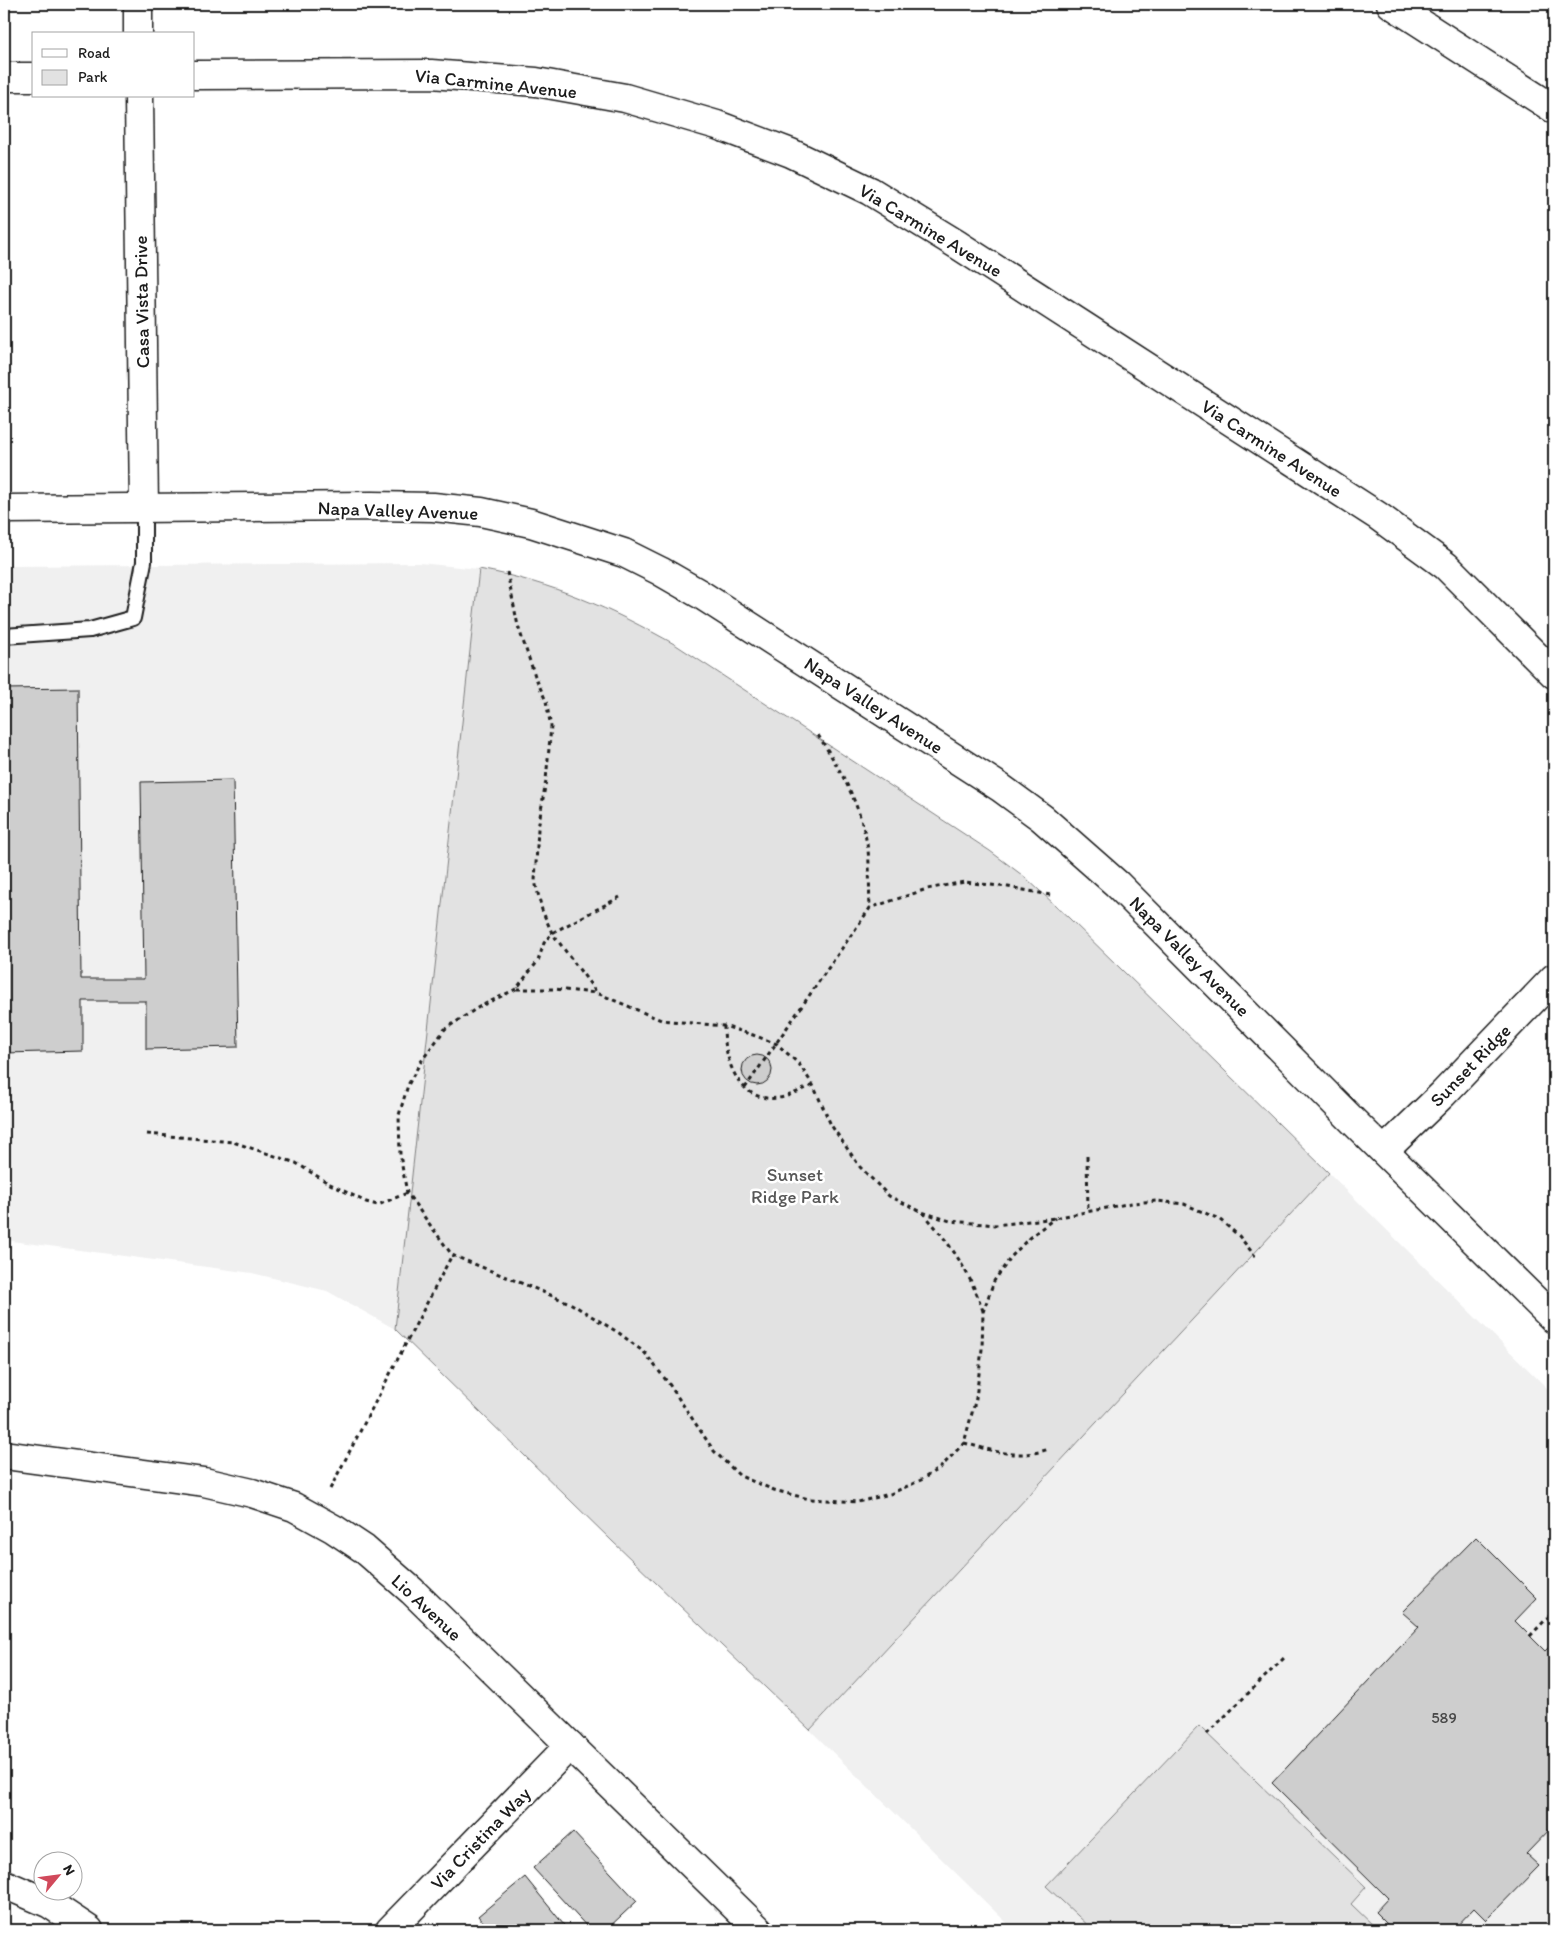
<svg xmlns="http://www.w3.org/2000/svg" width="1558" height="1934" font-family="Itim,sans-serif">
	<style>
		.built { fill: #f0f0f0 }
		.green { fill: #e2e2e2; stroke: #7f7f7f }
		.building { fill: #cecece; stroke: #1c1c1c }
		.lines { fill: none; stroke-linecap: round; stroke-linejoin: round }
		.service-casing { stroke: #1c1c1c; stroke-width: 18 }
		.minor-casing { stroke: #1c1c1c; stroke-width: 31 }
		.tertiary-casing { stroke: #1c1c1c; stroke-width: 31 }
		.path { stroke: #1c1c1c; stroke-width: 3; stroke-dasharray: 4 4; stroke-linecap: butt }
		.service { stroke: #fff; stroke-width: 14 }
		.minor { stroke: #fff; stroke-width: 28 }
		.tertiary { stroke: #fff; stroke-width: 28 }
		.labels { text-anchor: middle; stroke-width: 5; stroke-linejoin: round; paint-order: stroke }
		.number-label { font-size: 16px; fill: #484848 }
		.street-label { font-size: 19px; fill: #1c1c1c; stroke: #fff }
		.park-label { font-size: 19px; fill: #575757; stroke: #fff }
	</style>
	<rect width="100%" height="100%" fill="#fff"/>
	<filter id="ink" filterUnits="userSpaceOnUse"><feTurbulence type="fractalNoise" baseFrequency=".02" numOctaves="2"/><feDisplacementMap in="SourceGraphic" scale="10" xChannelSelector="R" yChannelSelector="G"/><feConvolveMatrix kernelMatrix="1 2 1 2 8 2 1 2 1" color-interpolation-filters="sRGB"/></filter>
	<g filter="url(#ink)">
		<g class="built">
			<polygon points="419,563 479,569 395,1329 327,1291 252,1273 4,1240 4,566"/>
			<polygon points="1329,1173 1554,1395 1554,1930 1014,1930 810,1730"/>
		</g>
		<g class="green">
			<path d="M479,569C554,583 610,608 676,645L990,851L1026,878L1069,918L1329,1173L810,1730L612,1541L395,1329Z"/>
			<polygon points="1199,1726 1366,1887 1351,1904 1378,1930 1093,1930 1046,1886"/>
		</g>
		<g class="building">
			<polygon points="78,688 81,979 144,979 141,782 233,780 238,1047 146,1049 146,1001 83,1001 83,1051 4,1053 4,689"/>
			<circle cx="757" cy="1070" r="15"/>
			<polygon points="1476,1537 1537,1598 1515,1621 1545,1651 1554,1642 1554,1825 1526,1854 1539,1866 1486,1920 1474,1908 1453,1930 1393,1930 1375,1912 1388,1898 1272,1783 1419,1627 1402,1612"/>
			<polygon points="573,1832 637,1901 606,1930 590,1930 533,1868"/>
			<polygon points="525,1877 568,1930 490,1930 478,1916"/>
		</g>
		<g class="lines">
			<defs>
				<polyline id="service" points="4,636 90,630 133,618 144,562 144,508"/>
				<g id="minor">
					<polyline points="138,4 138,34"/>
					<polyline points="1391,4 1554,109"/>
					<polyline points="194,75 431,74 536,82 625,98 717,125 791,153 870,191 958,245 1378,516 1446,566 1554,674"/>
					<polyline points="4,77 34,77"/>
					<polyline points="139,96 144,508"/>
					<polyline points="1384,1151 1443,1094 1554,978"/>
					<polyline points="4,1455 204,1482 252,1493 294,1507 334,1529 364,1549 412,1591 759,1930"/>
					<polyline points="4,1884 50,1904 89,1930"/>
					<polyline points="390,1930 570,1745"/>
				</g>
				<polyline id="tertiary" points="4,509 372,506 433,507 481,512 531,523 624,553 660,571 700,594 1001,788 1042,818 1117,884 1354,1122 1554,1319"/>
			</defs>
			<use href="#service" class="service-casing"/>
			<use href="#minor" class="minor-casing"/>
			<use href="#tertiary" class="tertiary-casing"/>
			<g class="path">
				<polyline points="507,572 518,626 535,676 546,701 551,727 546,780 538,829 535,881 542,910 552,933 597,993 661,1020 724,1026 753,1035 777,1044 799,1064 813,1085 831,1125 860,1167 889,1196 922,1212 950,1221 996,1225 1055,1218 1132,1203 1157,1201 1184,1204 1219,1219 1239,1236 1255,1256"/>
				<path d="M818,735C842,772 861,805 868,850C870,869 869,889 870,908"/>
				<polyline points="620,897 552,933 544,943 538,961 516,989 479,1007 445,1029 420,1063 408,1085 399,1115 400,1155 407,1193 452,1255 570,1303 619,1333 645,1353 669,1384 714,1451 740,1476 774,1490 809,1499 858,1502 890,1494 921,1480 941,1467 964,1443 976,1398 982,1349 983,1312 994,1281 1011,1257 1029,1238 1055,1218"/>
				<polyline points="517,989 553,989 597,993"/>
				<path d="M724,1026C724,1061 739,1107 784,1097C794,1094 804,1089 813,1085"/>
				<polyline points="745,1088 870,908 927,889 964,882 1008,887 1050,895"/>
				<polyline points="147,1134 233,1142 296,1163 330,1184 366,1202 378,1205 407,1193"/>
				<polyline points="1087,1156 1088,1211"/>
				<path d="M923,1213C950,1243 970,1272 983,1311"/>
				<path d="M964,1443C995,1451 1017,1460 1049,1449"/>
				<polyline points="330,1489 452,1255"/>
				<polyline points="1530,1636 1554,1611"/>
				<polyline points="1207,1734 1284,1658"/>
			</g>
			<use href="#service" class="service"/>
			<use href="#minor" class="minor"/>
			<use href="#tertiary" class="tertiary"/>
		</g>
	</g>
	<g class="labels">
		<g class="number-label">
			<text x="1444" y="1723">589</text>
		</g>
		<g class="street-label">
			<text transform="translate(496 83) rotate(6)" y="7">Via Carmine Avenue</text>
			<text transform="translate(931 230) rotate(31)" y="7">Via Carmine Avenue</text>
			<text transform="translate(141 302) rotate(-91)" y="7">Casa Vista Drive</text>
			<text transform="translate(1272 448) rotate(33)" y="7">Via Carmine Avenue</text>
			<text transform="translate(398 510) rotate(2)" y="7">Napa Valley Avenue</text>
			<text transform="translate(874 705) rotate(33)" y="7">Napa Valley Avenue</text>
			<text transform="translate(1190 956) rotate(45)" y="7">Napa Valley Avenue</text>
			<text transform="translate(1470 1065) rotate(-46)" y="7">Sunset Ridge</text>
			<text transform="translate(427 1607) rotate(43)" y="7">Lio Avenue</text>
			<text transform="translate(480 1838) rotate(-46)" y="7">Via Cristina Way</text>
		</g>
		<g class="park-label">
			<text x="795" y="1181">Sunset<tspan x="795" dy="22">Ridge Park</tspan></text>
		</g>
	</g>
	<rect width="1558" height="1934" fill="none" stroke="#fff" stroke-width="20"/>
	<rect x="10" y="10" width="1538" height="1914" fill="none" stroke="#1c1c1c" stroke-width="2" filter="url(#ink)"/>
	<rect x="32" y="32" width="162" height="65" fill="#ffffff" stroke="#a4a4a4"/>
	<rect x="42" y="49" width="25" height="8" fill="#ffffff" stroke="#a4a4a4"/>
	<text x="78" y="58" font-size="15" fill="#1c1c1c">Road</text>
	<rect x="42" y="70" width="25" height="15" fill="#e2e2e2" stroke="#a4a4a4"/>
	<text x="78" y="82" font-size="15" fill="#1c1c1c">Park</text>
	<g transform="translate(58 1876) rotate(61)"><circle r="24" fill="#ffffff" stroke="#a4a4a4"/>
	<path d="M0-4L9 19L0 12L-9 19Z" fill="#d1495b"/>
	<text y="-8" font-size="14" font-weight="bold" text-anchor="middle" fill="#1c1c1c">N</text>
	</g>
</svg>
